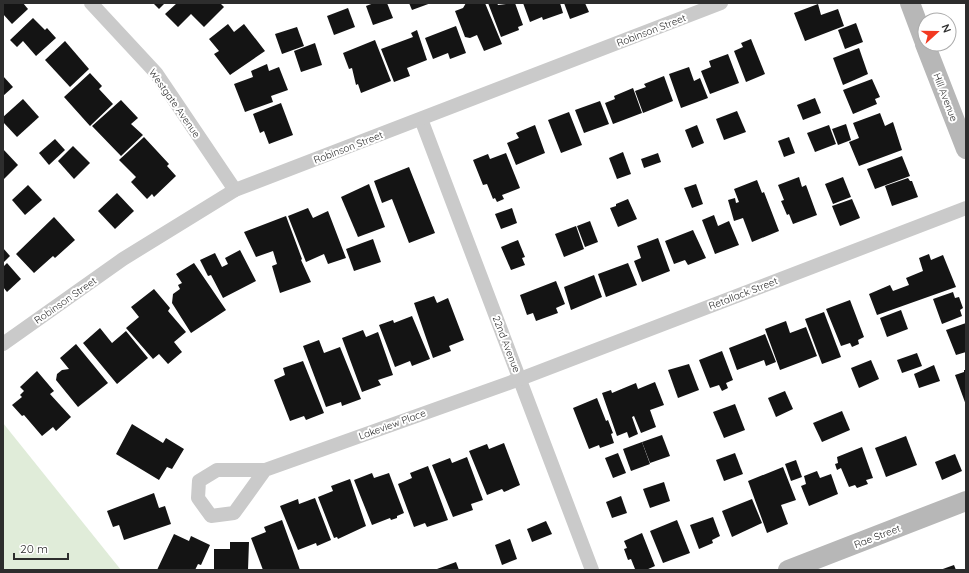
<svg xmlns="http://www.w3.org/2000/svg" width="969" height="573" font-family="Quicksand,sans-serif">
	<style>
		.green { fill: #e0ecd9 }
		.building { fill: #141414 }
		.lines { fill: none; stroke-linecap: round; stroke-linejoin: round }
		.street { stroke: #cacaca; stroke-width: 14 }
		.secondary { stroke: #b7b7b7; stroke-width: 20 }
		.labels { text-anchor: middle; stroke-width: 4; stroke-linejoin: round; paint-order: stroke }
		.street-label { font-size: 10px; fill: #2d2d2d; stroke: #fff }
	</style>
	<rect width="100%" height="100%" fill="#fff"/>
	<polygon class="green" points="3,423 121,570 3,570"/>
	<g class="building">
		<polygon points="3,3 23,3 28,9 12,24 3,14"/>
		<polygon points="153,3 165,3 159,9"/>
		<polygon points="177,3 220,3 224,7 204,27 191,14 178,27 165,14"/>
		<polygon points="374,3 387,3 393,18 373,25 366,6"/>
		<polygon points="409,3 431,3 412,10"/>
		<polygon points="466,3 485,3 502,44 484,51 477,35 470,38 465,37 455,11 463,8"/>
		<polygon points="488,3 497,3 498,5 515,3 523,25 518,27 519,30 501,37"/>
		<polygon points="523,3 560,3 563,13 543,20 542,17 530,22"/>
		<polygon points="564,3 585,3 589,12 570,19"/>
		<polygon points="818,4 821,15 838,9 844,26 805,41 794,13"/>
		<polygon points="348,8 355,27 334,35 327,16"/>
		<polygon points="33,18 45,30 47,28 56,38 36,56 23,41 17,47 10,40"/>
		<polygon points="856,23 863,42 845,49 838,30"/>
		<polygon points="228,24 234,32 244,24 265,51 230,75 214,54 219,51 209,39"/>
		<polygon points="456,26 466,53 450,59 448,53 433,59 425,38"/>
		<polygon points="297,27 304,46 282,54 275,34"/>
		<polygon points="417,30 427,60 407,68 410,76 394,82 381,49 413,37 411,33"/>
		<polygon points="751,39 765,74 746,82 734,51 743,47 741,43"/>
		<polygon points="375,40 391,81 361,93 358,84 356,85 352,68 349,69 343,53"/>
		<polygon points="65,41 89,69 70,87 45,60"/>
		<polygon points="315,43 322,65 301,72 294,51"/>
		<polygon points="859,48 868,74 843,85 833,58"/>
		<polygon points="728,54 739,83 710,94 701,71 711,67 709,61"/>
		<polygon points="267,64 269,71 279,67 288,90 271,96 273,102 245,112 234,84 253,77 251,71"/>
		<polygon points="689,67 694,81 700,78 708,98 681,108 669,74"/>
		<polygon points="90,73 102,86 99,89 113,104 90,126 64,97"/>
		<polygon points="3,76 13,87 3,96"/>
		<polygon points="664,76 673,101 643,113 635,91 646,87 644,84"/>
		<polygon points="872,79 880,97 875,99 877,104 853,114 843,90"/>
		<polygon points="633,88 642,113 613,124 605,103 615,99 614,96"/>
		<polygon points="815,98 821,113 803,120 797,105"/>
		<polygon points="23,99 39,117 17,137 3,122 3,117"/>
		<polygon points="121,100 138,118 131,124 143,135 121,156 92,126"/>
		<polygon points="600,101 609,124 584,133 575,110"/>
		<polygon points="281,103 293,135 269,144 264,131 260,133 253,114"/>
		<polygon points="737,111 746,132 724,140 716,119"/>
		<polygon points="569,112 582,145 561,153 548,120"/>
		<polygon points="880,113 885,126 893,122 902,150 859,166 849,142 859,138 853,123"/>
		<polygon points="846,124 851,140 838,145 832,129"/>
		<polygon points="535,125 545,153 516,165 507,143 519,138 516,133"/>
		<polygon points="697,125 704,143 692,148 685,130"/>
		<polygon points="829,125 836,144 815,152 807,133"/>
		<polygon points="144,137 169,164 167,166 176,176 154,197 152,194 147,199 131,182 136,177 119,160"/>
		<polygon points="789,137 795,153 784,157 778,141"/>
		<polygon points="55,139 65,150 49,165 39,153"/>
		<polygon points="73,146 90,163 74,179 58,161"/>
		<polygon points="3,149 18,165 3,180"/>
		<polygon points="623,152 631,174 617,179 609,158"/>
		<polygon points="506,153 520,188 502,195 504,199 497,202 495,198 493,199 487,184 483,185 473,160 488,154 490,159"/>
		<polygon points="658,153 661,162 644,168 641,159"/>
		<polygon points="902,156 910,176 875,189 867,169"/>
		<polygon points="409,167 435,233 409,243 392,199 382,203 374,181"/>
		<polygon points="799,177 802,187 806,185 817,215 793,224 789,214 787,215 781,201 784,200 778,185"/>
		<polygon points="843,177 851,197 833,204 825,184"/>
		<polygon points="908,178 910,181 912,181 918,197 892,206 885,186"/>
		<polygon points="757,180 762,193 764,192 779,231 752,242 743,218 734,221 728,200 735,198 736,203 739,202 734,189"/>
		<polygon points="369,184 385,227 358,237 341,197"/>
		<polygon points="696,184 703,204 692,208 684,188"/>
		<polygon points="28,185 42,200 25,215 12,200"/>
		<polygon points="117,193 134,211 115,229 98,211"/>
		<polygon points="628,199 637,219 618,227 610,208 616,206 616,204"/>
		<polygon points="852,199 860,218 840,226 832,206"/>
		<polygon points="308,208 313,218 328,211 346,258 328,264 324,254 306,262 288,216"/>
		<polygon points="512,208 517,223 501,229 495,214"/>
		<polygon points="714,215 718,226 729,221 739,245 715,254 702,220"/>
		<polygon points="286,216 302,259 301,260 311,282 280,293 272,266 277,264 273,251 256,257 244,232"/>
		<polygon points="54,217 75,240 55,258 53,256 34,273 16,254"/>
		<polygon points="590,221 598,242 585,247 577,226"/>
		<polygon points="576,226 584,249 564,257 555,234"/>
		<polygon points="693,230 706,258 688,265 685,260 674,264 665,241"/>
		<polygon points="658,238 670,271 642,282 634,261 641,258 637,246"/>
		<polygon points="373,239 381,262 354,271 346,249"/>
		<polygon points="518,240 525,257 522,258 525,265 511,270 501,247"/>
		<polygon points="3,248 10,256 3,263"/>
		<polygon points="240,250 256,281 223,298 211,275 208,276 200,260 215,253 222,267 228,264 225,258"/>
		<polygon points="929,254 931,260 943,255 956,287 877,315 869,294 890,285 893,291 909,285 906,278 923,271 919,258"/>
		<polygon points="7,263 21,279 7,292 3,287 3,267"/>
		<polygon points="194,263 226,310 191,333 172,303 173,294 180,289 178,285 182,283 176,274"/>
		<polygon points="628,263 637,285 606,297 598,274"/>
		<polygon points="594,275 602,297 571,310 564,287"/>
		<polygon points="556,281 565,304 556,308 558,313 536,321 533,313 527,315 520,295"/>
		<polygon points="154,289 170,308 168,311 186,332 174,342 182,352 168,364 159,354 153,359 126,328 139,317 131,307"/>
		<polygon points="953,292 955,298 959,297 963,308 960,310 962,316 942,324 933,299"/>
		<polygon points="434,296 437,303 448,298 464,340 449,346 451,351 433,358 414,303"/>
		<polygon points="850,300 864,337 858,340 859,344 852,347 850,343 841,346 826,309"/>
		<polygon points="901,310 908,329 887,337 880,318"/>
		<polygon points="824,312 841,357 822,364 805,319"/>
		<polygon points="412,316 430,359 412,366 410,361 395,367 379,325 393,320 394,323"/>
		<polygon points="786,321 790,333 806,327 817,356 780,370 765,329"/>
		<polygon points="966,323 966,352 956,355 946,330"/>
		<polygon points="100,328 112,343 126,331 148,358 117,384 83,343"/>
		<polygon points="363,330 366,337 378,332 393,375 378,380 381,385 362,392 342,338"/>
		<polygon points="765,334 776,362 766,366 764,360 737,370 729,348"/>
		<polygon points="319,340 324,353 340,347 361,399 342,406 341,402 326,407 303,346"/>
		<polygon points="76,344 108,383 78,407 56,380 57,374 62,370 69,369 60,358"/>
		<polygon points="722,351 733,380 726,383 728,388 722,391 719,385 710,388 699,360"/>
		<polygon points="917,353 922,366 902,373 897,360"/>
		<polygon points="871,360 879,379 859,388 851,368"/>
		<polygon points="303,361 324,413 306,420 304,416 290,421 274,380 285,375 283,368"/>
		<polygon points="689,364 699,390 678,398 668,370"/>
		<polygon points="934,365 940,381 919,388 914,374"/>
		<polygon points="964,370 966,370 966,405 955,375 964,372"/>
		<polygon points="37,371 54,391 50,394 71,417 56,431 53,427 42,436 24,415 22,416 12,405 22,397 20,395 24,391 20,387"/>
		<polygon points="655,382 664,405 650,410 656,427 641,433 634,416 632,417 638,434 629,438 627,432 617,436 602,393 611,390 612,393 636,383 638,389"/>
		<polygon points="785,391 793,409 776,417 768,398"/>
		<polygon points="597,398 606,421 608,420 613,433 611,434 614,443 600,448 599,445 589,449 573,408"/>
		<polygon points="735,404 745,430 724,438 713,412"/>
		<polygon points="842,411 850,430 822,442 813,423"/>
		<polygon points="132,424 163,443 166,438 184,449 172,469 167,467 159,480 116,454"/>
		<polygon points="662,435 670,456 650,463 642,442"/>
		<polygon points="906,436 917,465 886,477 875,448"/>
		<polygon points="642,442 650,464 631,471 623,449"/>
		<polygon points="504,443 520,485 504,492 502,489 487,495 469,451 487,444 489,449"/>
		<polygon points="862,447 873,478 866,480 868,484 857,488 855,485 849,487 841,468 837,470 835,464 838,463 837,457"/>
		<polygon points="618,453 626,473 613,478 605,458"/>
		<polygon points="735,453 743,474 724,481 716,460"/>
		<polygon points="955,454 962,471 942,480 935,462"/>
		<polygon points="467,457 483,500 471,504 473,510 453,517 432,465 450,458 452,463"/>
		<polygon points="796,460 802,477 791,481 785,464"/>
		<polygon points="428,466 448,520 427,527 425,523 414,527 398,484 412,478 410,473"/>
		<polygon points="783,467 796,500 781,505 788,524 767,533 748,481"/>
		<polygon points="817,471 820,478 831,474 838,494 809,506 801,486 806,484 804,476"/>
		<polygon points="372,473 374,478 389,473 404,513 397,516 397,518 391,520 390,518 372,525 354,480"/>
		<polygon points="350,479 366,526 338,539 337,537 334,538 318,497 333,491 331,486"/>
		<polygon points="664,482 670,501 650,508 643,489"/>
		<polygon points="154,493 159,508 165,506 171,524 124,540 119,525 113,527 107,511"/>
		<polygon points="621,496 627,513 612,518 606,502"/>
		<polygon points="315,498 331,540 317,546 316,543 298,550 280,506 298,499 299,504"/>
		<polygon points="752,499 762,523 732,537 722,511"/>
		<polygon points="713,517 720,536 712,540 713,543 699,549 690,525"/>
		<polygon points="282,520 300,570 263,570 251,538 266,532 264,527"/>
		<polygon points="677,520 690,553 663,563 650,531"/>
		<polygon points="546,521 552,534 532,542 527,529"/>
		<polygon points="642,533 655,566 646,570 635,569 631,559 628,560 624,549 627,548 624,541"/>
		<polygon points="174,534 189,541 191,536 210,545 201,565 198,564 195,570 157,570"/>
		<polygon points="510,539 517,559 502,565 495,545"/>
		<polygon points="230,542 249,542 248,570 214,570 214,549 230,549"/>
		<polygon points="456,562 459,570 437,570 437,569"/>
		<polygon points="954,565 956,570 940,570"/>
	</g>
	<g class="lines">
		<g class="street">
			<polyline points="91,3 156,73 235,190"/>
			<polyline points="421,119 592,570"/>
			<polyline points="3,344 123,259 235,190 721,3"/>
			<polyline points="265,470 234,513 211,516 198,498 199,481 217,470 265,470 520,379 966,208"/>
		</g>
		<g class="secondary">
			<polyline points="910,3 925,43"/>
			<polyline points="925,44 966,149"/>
			<polyline points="788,570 966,501"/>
		</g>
	</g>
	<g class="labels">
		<g class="street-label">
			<text transform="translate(651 30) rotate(-21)" y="4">Robinson Street</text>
			<text transform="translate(946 97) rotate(69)" y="4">Hill Avenue</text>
			<text transform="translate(175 103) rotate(55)" y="4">Westgate Avenue</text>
			<text transform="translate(348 147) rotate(-21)" y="4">Robinson Street</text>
			<text transform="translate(743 293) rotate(-21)" y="4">Retallack Street</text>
			<text transform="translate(65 300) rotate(-35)" y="4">Robinson Street</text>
			<text transform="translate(507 344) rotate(69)" y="4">22nd Avenue</text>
			<text transform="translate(392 424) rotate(-20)" y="4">Lakeview Place</text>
			<text transform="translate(877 536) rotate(-21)" y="4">Rae Street</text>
		</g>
	</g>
	<rect width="969" height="573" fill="none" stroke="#2d2d2d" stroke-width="8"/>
	<g transform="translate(937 32) rotate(69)"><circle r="19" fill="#ffffff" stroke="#ababab"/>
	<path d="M0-3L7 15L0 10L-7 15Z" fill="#f23921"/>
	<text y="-6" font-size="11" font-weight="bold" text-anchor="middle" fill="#2d2d2d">N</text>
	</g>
	<path d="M14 553v6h54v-6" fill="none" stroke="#2d2d2d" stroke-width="2"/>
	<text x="20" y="553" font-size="12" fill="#2d2d2d" stroke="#ffffff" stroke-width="3" paint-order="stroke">20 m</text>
</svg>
